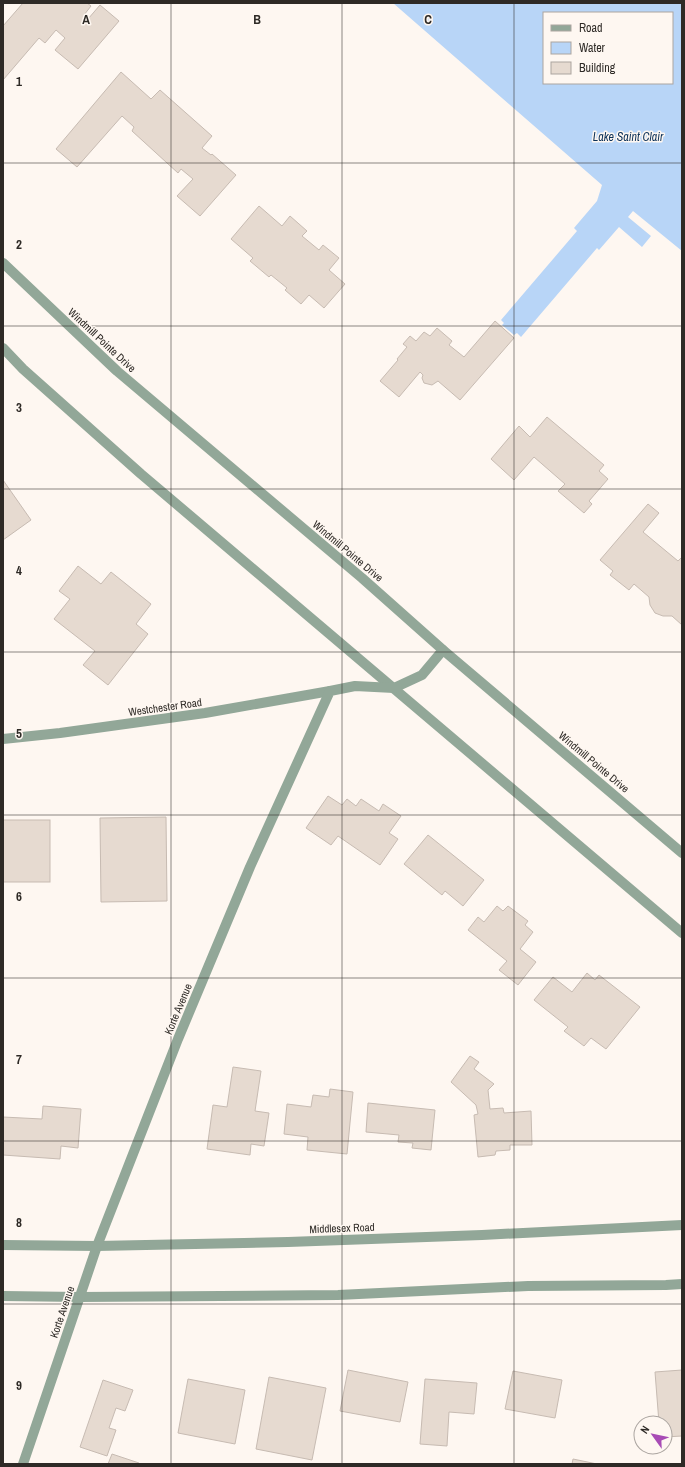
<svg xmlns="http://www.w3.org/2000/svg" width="685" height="1467" font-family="'Archivo Narrow',sans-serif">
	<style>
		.water { fill: #b8d5f7; fill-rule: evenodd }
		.building { fill: #e6dad0; stroke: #c7bbb2 }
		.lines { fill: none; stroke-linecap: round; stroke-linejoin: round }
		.minor { stroke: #92a798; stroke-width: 10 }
		.grid { fill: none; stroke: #2e2a26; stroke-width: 1; stroke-opacity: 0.55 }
		.labels { text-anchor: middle; stroke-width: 3; stroke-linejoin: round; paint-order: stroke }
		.street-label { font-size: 11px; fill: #2e2a26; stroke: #fef7f1 }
		.water-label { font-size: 12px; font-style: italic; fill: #0b3057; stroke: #fef7f1 }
		.grid-label { font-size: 13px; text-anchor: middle; font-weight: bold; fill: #2e2a26; stroke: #fef7f1; stroke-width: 3; stroke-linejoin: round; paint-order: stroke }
	</style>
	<rect width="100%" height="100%" fill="#fef7f1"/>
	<path class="water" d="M393,3H682V251L633,211L628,217L651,236L642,247L619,227L599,250L597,248L521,337L517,333L514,335L502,325L504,323L501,320L577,231L574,228L597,201L602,185ZM544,13H672V83H544Z"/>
	<g class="building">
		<polygon points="23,3 87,3 91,6 84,15 88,19 100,5 119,21 78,69 55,50 65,38 56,30 45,43 39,38 3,80 3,26"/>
		<polygon points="121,72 151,99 160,90 212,136 202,148 211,155 212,154 236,175 200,216 177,196 193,179 181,169 178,173 132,131 134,127 122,116 77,167 56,149"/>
		<polygon points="259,206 282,226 290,216 307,231 302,236 319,250 323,245 339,258 329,270 345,284 324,308 309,295 301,304 285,290 287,288 271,275 269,277 250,261 253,258 231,239"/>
		<polygon points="495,321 514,338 460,400 438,381 432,385 424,383 422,378 423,375 420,372 399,397 380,381 398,360 397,359 407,347 403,344 410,336 416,341 424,332 430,336 437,328 452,341 449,345 464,357"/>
		<polygon points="547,417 604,465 599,471 608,479 589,501 592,504 584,513 558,491 565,484 534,457 514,480 491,459 519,426 530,437"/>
		<polygon points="3,480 31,520 3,540"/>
		<polygon points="648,504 659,513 643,532 678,561 682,557 682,625 672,616 663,616 655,613 650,605 649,597 634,584 629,590 610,575 613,571 600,560"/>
		<polygon points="78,566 101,584 111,572 151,604 136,624 148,634 108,685 83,665 95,651 54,619 70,599 59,591"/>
		<polygon points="328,796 342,805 347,799 356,806 361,799 379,811 383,804 401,816 389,833 398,839 380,865 338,836 331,845 306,828"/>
		<polygon points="166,817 167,901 101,902 100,818"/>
		<rect x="3" y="820" width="47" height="62"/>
		<polygon points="428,835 484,880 463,906 445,891 442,895 404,864"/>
		<polygon points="497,906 503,911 508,906 528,921 525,925 533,932 520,949 536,962 518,985 499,970 507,961 468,930 478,917 484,922"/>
		<polygon points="587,973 595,980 599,975 640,1007 606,1049 591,1038 584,1046 564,1031 568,1027 534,1000 553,977 572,992"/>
		<polygon points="470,1056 479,1062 474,1069 494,1084 488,1090 490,1109 503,1108 504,1113 531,1111 532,1145 510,1145 510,1150 496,1151 495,1155 478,1157 474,1115 478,1114 476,1105 451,1082"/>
		<polygon points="233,1067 261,1071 255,1111 269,1113 264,1146 251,1144 250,1155 207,1149 213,1105 227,1107"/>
		<polygon points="330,1089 353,1092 347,1154 307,1150 308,1137 284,1134 287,1104 311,1107 313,1095 329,1097"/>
		<polygon points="368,1103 435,1110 431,1150 412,1148 413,1143 398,1142 399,1135 366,1132"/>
		<polygon points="43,1106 81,1109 78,1148 61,1146 60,1159 3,1155 3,1117 42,1119"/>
		<polygon points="348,1370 408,1382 400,1422 340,1411"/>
		<polygon points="682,1370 682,1436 665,1437 665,1423 659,1423 655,1372"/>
		<polygon points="513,1371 562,1380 555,1418 505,1409"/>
		<polygon points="269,1377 326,1388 312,1460 256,1449"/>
		<polygon points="188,1379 245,1390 235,1444 178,1433"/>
		<polygon points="425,1379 477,1383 474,1414 449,1412 447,1446 420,1444"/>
		<polygon points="103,1380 133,1390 125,1411 116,1408 109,1428 116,1430 107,1456 80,1447"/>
		<polygon points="112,1454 139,1463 138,1464 108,1464"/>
		<polygon points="573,1459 597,1464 572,1464"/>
	</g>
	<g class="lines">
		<g class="minor">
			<polyline points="3,263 117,371 362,578 443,650 682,853"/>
			<polyline points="3,348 23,369 141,474 682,933"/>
			<polyline points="3,739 60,733 205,713 330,691"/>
			<polyline points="3,1245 97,1246 288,1242 482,1235 682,1225"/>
			<polyline points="3,1296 80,1297 338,1295 528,1286 666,1285 682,1284"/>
			<polyline points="23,1464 97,1246 178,1039 250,867 330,691 355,686 394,688 422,675 443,650"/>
		</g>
	</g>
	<path class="grid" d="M171,3V1464M342,3V1464M514,3V1464M3,163H682M3,326H682M3,489H682M3,652H682M3,815H682M3,978H682M3,1141H682M3,1304H682"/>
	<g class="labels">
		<g class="street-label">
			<text transform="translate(102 340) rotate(43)" y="4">Windmill Pointe Drive</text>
			<text transform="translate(348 551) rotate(40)" y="4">Windmill Pointe Drive</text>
			<text transform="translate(165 707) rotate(-8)" y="4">Westchester Road</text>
			<text transform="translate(594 762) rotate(40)" y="4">Windmill Pointe Drive</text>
			<text transform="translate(178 1009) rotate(-67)" y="4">Korte Avenue</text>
			<text transform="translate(342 1228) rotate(-2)" y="4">Middlesex Road</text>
			<text transform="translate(62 1312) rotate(-71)" y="4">Korte Avenue</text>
		</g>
		<g class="water-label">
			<text x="628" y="141">Lake Saint Clair</text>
		</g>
	</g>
	<g class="grid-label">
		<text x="86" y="24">A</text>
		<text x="257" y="24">B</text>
		<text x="428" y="24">C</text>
		<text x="19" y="86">1</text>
		<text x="19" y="249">2</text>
		<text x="19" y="412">3</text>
		<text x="19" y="575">4</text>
		<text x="19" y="738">5</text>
		<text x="19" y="901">6</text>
		<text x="19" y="1064">7</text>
		<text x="19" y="1227">8</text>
		<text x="19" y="1390">9</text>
	</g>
	<rect width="685" height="1467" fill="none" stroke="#2e2a26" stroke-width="8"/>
	<rect x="543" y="12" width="130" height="72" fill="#fef7f1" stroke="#aba5a0"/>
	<rect x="551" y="25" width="20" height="6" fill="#92a798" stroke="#aba5a0"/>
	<text x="579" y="32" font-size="12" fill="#2e2a26">Road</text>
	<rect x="551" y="42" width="20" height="12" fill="#b8d5f7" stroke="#aba5a0"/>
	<text x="579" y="52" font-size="12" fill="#2e2a26">Water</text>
	<rect x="551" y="62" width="20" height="12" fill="#e6dad0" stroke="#aba5a0"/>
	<text x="579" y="72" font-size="12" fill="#2e2a26">Building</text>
	<g transform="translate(653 1435) rotate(303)"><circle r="19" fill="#fef7f1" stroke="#aba5a0"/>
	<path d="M0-3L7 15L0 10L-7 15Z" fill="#a84bb5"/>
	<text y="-6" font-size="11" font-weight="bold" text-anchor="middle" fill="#2e2a26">N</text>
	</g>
</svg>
